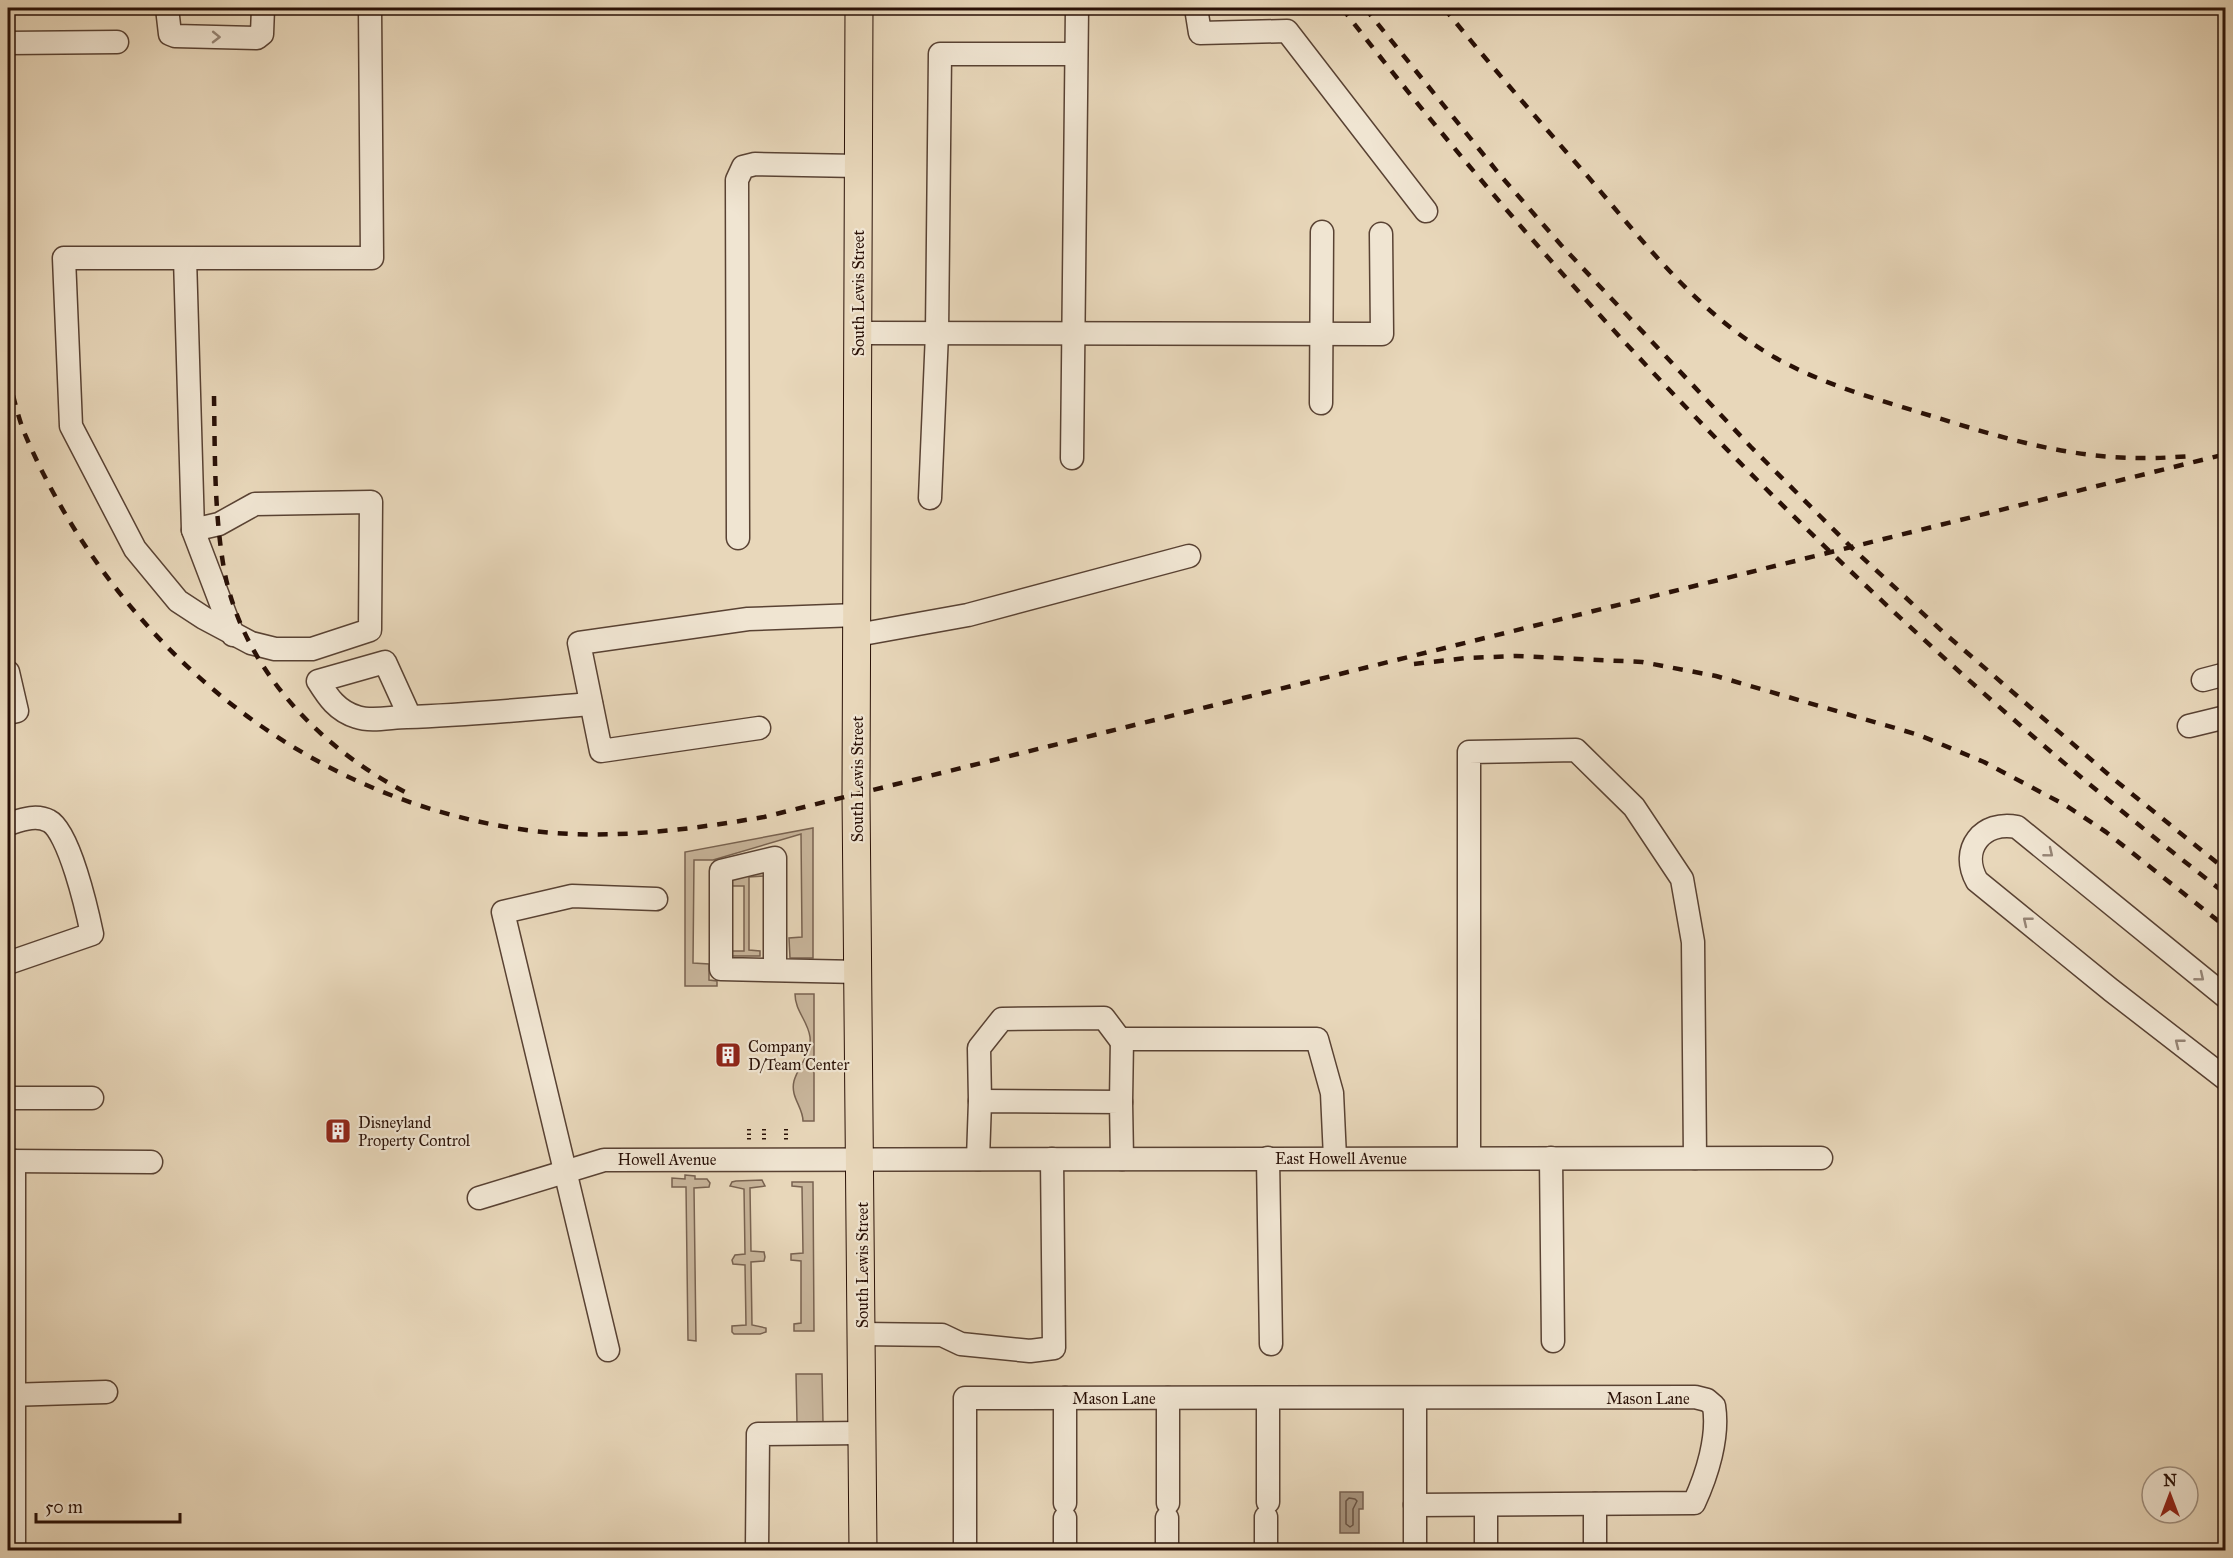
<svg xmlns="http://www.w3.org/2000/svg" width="2233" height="1558" font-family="'IM FELL Great Primer',serif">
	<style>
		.green { fill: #c8b59b; stroke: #786250; stroke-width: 1.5 }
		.water { fill: #a7937d; stroke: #755f4d; stroke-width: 1.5 }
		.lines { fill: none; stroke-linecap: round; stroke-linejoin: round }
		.shore { stroke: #685242; stroke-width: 1.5 }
		.minor-casing { stroke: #594233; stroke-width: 25 }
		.major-casing { stroke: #291006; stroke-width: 29 }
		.path { stroke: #291006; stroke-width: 4; stroke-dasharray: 1.5 3; stroke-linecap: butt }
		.minor { stroke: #f0e5d2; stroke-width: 22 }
		.major { stroke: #e8d7ba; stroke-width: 27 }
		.rail { stroke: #291006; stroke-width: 4.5; stroke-dasharray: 10 10; stroke-linecap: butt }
		.oneway { stroke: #968576 }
		.labels { text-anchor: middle; stroke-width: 4.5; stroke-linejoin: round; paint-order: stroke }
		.street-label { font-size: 16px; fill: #291006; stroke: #f0e5d2 }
		.poi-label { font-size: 16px; fill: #291006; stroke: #f0e5d2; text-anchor: start }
	</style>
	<rect width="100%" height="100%" fill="#e8d7ba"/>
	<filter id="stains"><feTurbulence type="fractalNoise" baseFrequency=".00333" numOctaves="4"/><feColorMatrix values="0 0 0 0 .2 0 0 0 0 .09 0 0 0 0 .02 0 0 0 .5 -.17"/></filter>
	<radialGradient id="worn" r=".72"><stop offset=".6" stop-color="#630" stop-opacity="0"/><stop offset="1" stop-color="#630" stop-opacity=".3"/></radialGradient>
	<g class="green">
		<polygon points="813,828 813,958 790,958 789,938 802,937 801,834 713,860 694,860 693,963 709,964 709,980 717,981 717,986 685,986 685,852"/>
		<polygon points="764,868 764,876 749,877 749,950 760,951 760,956 732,956 732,951 744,951 744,886 731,886 731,876"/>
		<path d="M795,994H814V1121H803C803,1107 790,1097 794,1081C798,1066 812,1054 810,1037C808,1021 795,1011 795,994Z"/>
		<polygon points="685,1175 695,1176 695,1179 707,1179 710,1183 709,1187 694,1188 696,1341 688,1340 686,1187 672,1187 672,1178 685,1179"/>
		<polygon points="762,1180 765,1186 750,1188 751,1251 764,1252 765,1257 764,1261 751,1262 752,1325 766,1328 766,1332 760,1334 734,1334 732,1332 732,1326 746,1325 745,1265 733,1264 732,1260 735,1255 745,1254 744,1189 730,1186 732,1182 736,1181"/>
		<polygon points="792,1182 813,1182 814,1331 794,1331 794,1324 801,1323 801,1261 791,1260 791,1254 803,1253 802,1187 792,1186"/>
		<polygon points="796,1374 822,1374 823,1422 797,1423"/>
	</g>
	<polygon class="water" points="1340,1492 1363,1492 1363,1509 1359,1509 1359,1533 1340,1533"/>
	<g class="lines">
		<polygon class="shore" points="1349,1498 1355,1499 1357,1501 1353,1509 1353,1525 1350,1527 1346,1524 1346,1501"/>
		<defs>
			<g id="minor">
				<polyline points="167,8 170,34 175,36 257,38 262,34 263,8"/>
				<polyline points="1196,8 1200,33 1287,31 1426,211"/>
				<polyline points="8,43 117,42"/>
				<polyline points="185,258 193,530 219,524 255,504 371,502 370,630 312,649 275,649 251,643 204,618 178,601 135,549 71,426 64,258 372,258 370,8"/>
				<polyline points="858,333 1382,334 1381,234"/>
				<polyline points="1321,403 1322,232"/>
				<polyline points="1072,458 1077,8"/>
				<polyline points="930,498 937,333 940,54 1076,54"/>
				<polyline points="193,530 233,635"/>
				<polyline points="738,538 737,180 743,167 755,164 858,166"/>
				<polyline points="857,635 968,615 1189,556"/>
				<polyline points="8,672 17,711 8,713"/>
				<polyline points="2203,680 2226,674"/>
				<path d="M410,717L385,662L318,681C328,697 337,711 357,717C371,722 392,717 407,717C469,715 530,709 591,704"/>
				<polyline points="2189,726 2226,717"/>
				<polyline points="759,728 601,751 579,643 748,619 857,615"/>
				<path d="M8,824C21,820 36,814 49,821C69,831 87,910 92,934L8,963"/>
				<polyline points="775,970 775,858 721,871 721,969 859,972"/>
				<path d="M2226,997L2017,827C1983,820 1959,849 1977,881L2111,990L2226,1079"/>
				<polyline points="8,1098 92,1098"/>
				<polyline points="980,1101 979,1048 1002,1019 1104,1018 1122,1042"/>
				<polyline points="1121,1102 1122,1039 1317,1039 1332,1093 1335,1158"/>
				<polyline points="1268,1158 1271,1344"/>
				<polyline points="1469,1158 1469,752 1576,750 1634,807 1682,879 1693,942 1695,1158"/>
				<polyline points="1551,1158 1553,1341"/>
				<polyline points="978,1159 980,1101 1121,1102 1122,1159"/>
				<polyline points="8,1161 151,1162"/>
				<polyline points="479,1198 604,1160 1821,1158"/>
				<polyline points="862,1334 942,1335 961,1344 1030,1351 1054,1348 1052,1159"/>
				<polyline points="608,1350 503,912 572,896 656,899"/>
				<polyline points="8,1395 106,1392"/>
				<polyline points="1065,1398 1065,1503"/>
				<polyline points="1168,1398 1168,1503"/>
				<polyline points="1268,1502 1268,1399"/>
				<polyline points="1595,1504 1595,1550"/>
				<polyline points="1486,1505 1486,1550"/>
				<polyline points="1266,1517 1266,1550"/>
				<polyline points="14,1550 14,1161"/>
				<polyline points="757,1550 758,1434 862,1433"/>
				<path d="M965,1550V1398L1695,1397L1707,1400L1714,1406C1719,1437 1707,1475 1694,1503L1415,1505"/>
				<polyline points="1065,1550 1065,1518"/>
				<polyline points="1167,1550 1167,1518"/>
				<polyline points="1415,1550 1415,1398"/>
			</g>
			<polyline id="major" points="859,8 856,795 863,1550"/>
		</defs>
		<use href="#minor" class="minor-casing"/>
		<use href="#major" class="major-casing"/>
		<g class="path">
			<polyline points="749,1129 749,1141"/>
			<polyline points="764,1129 764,1141"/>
			<polyline points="786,1129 786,1141"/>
		</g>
		<use href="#minor" class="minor"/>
		<use href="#major" class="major"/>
		<g class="rail">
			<path d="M1342,8C1595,336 1898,640 2226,894"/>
			<polyline points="1365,8 1500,175 1561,245 1751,447 1851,547 1943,632 2116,781 2226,870"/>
			<path d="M1444,8C1491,66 1540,122 1590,179C1646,245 1698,313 1774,357C1829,388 1891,403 1951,422C2036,448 2100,464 2190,456"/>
			<path d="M8,376C13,394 17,414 24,432C110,635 291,793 513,828C597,842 681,831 764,817L2226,454"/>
			<path d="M214,396C215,454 214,512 224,569C242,668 319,747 405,792"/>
			<polyline points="2223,477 2226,476"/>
			<polyline points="1414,664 1466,658 1516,656 1642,662 1716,676 1919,735 1984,762 2065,805 2106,832 2226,927"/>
		</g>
	</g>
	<defs><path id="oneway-chevron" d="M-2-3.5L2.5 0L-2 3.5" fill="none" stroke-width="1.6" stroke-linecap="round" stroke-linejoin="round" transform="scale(1.5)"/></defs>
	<g class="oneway">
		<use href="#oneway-chevron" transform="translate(216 37) rotate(1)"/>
		<use href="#oneway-chevron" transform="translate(2049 853) rotate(39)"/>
		<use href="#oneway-chevron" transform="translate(2027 921) rotate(-141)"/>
		<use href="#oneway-chevron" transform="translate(2200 977) rotate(39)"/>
		<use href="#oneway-chevron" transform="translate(2179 1043) rotate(-142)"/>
	</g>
	<defs>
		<symbol id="building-square" viewBox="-11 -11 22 22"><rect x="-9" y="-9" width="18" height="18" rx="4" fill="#8f2418" stroke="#f0e5d2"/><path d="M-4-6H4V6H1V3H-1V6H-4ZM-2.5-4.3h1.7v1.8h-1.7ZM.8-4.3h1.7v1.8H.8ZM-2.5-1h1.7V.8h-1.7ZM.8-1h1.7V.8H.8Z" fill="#fff"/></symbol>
	</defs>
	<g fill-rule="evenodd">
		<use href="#building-square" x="713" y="1040" width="30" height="30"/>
		<use href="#building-square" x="323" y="1116" width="30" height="30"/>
	</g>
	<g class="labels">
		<g class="street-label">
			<text transform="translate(858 293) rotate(-90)" y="6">South Lewis Street</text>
			<text transform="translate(857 779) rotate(-90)" y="6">South Lewis Street</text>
			<text x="1341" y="1164">East Howell Avenue</text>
			<text x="667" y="1165">Howell Avenue</text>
			<text transform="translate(862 1265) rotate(-90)" y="6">South Lewis Street</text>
			<text x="1114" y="1404">Mason Lane</text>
			<text x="1648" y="1404">Mason Lane</text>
		</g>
		<g class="poi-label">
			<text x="748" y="1052">Company<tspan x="748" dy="18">D/Team Center</tspan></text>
			<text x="358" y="1128">Disneyland<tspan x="358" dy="18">Property Control</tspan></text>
		</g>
	</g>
	<rect width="2233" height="1558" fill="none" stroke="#e8d7ba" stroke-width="30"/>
	<rect x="9" y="9" width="2215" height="1540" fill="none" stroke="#291006" stroke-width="3"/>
	<rect x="15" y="15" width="2203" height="1528" fill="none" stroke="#291006" stroke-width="1.5"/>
	<g transform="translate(2170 1495)"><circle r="28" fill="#f0e5d2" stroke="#a09080" stroke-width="1.5"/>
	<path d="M0-4.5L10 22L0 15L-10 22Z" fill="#8f2418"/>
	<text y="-9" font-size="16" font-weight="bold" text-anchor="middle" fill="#291006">N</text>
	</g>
	<path d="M36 1513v9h144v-9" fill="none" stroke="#291006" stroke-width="3"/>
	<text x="45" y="1513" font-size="18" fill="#291006" stroke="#f0e5d2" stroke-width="4.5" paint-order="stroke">50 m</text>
	<rect width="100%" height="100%" filter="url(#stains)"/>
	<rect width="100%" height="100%" fill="url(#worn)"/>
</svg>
